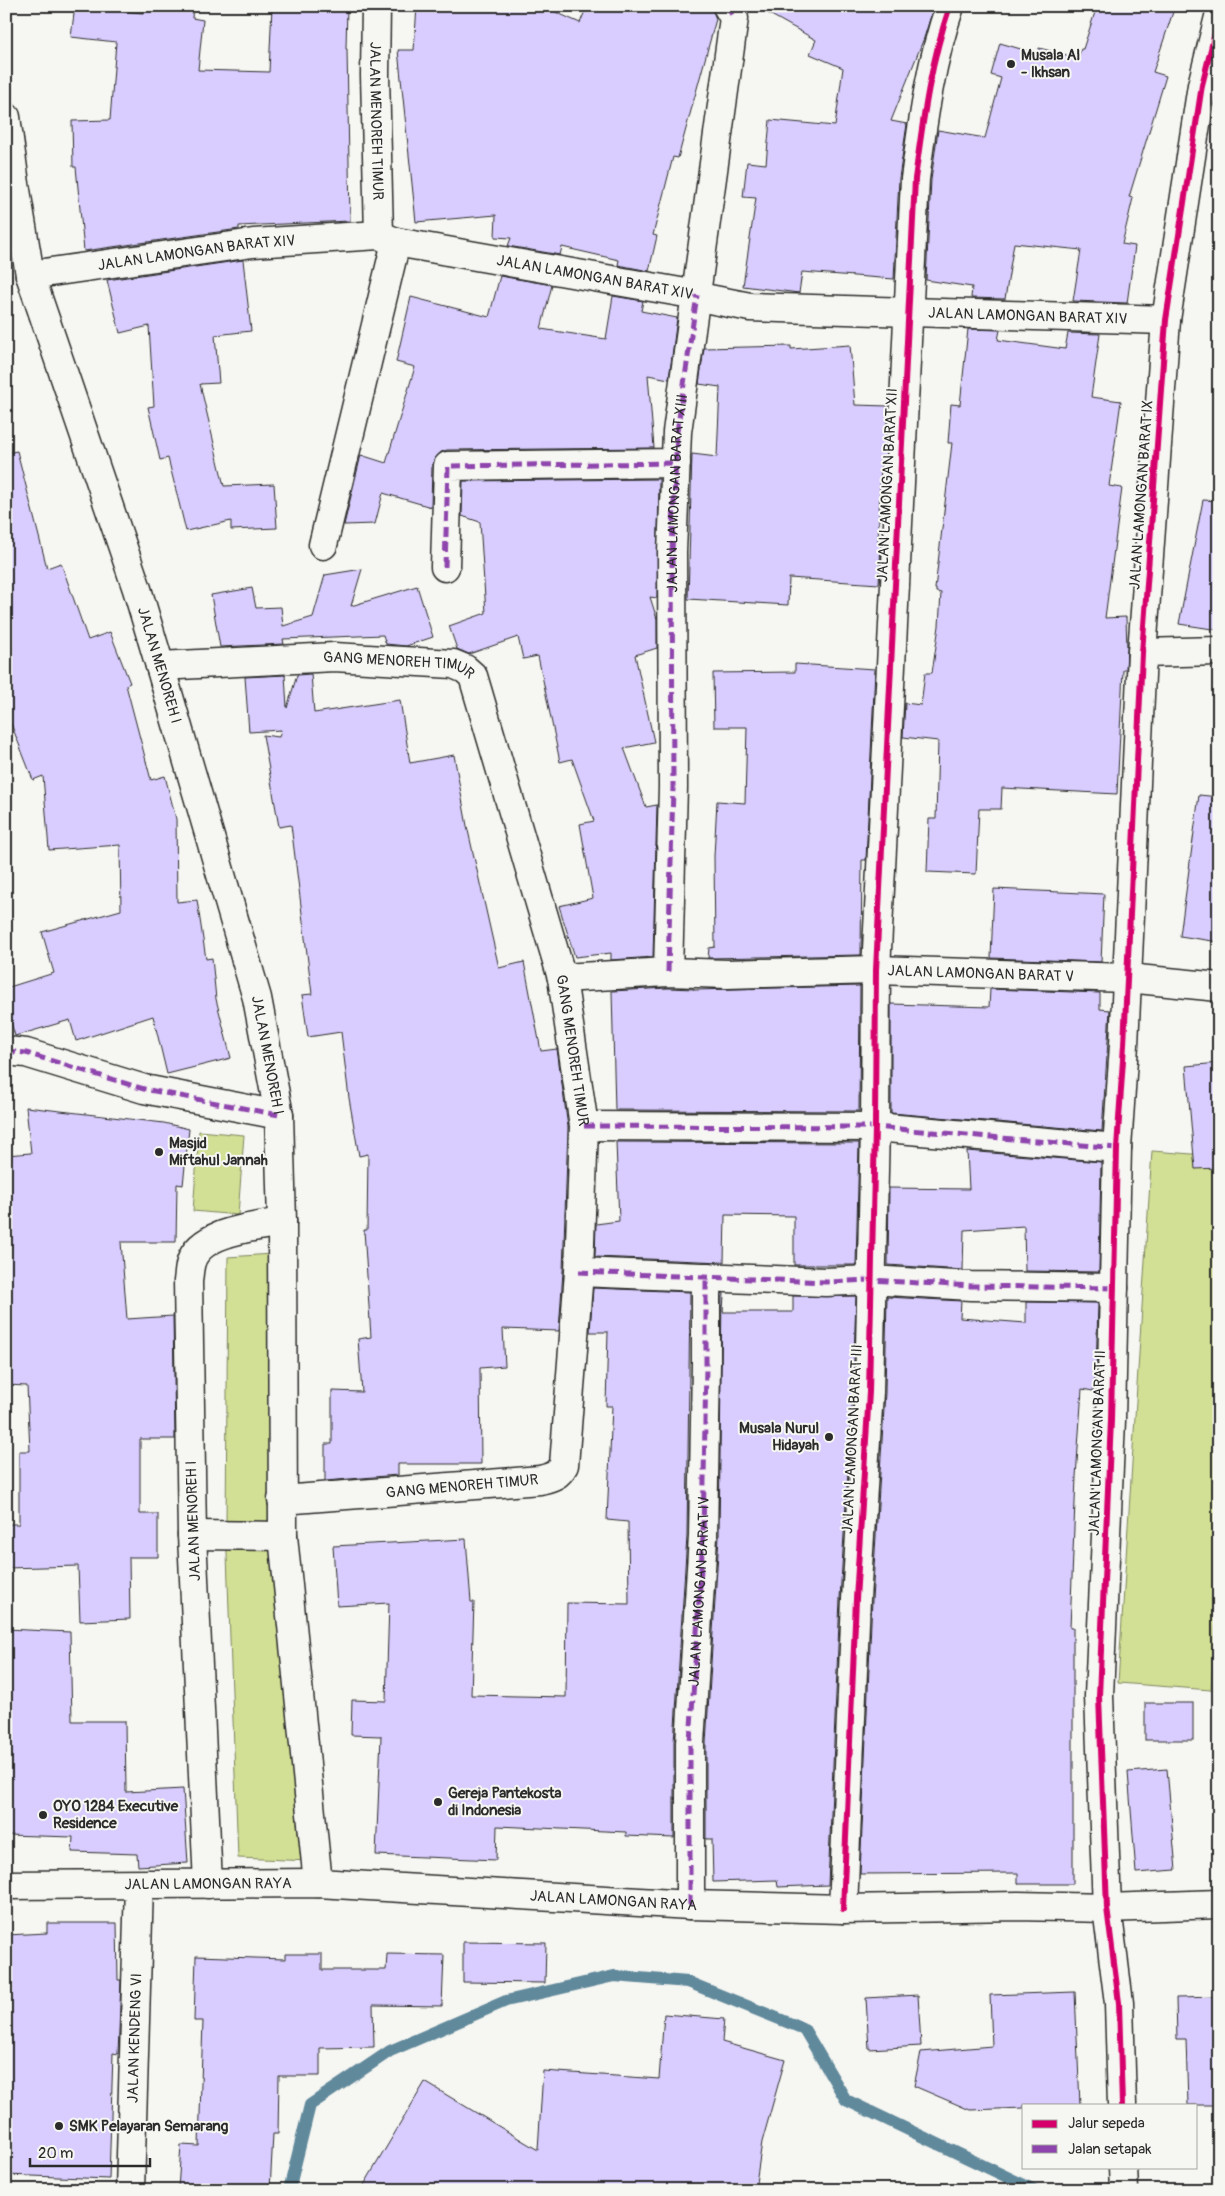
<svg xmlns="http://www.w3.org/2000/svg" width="1225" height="2196" font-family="Pangolin,sans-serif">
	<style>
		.green { fill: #d1e094; stroke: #7e8660 }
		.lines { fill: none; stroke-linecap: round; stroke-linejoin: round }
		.stream { stroke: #61899b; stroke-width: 12 }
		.building { fill: #d9cdff; stroke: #2b2b2b }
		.street-casing { stroke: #2b2b2b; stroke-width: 31 }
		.secondary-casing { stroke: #2b2b2b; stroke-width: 31 }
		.street { stroke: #f6f6f2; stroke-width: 28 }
		.secondary { stroke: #f6f6f2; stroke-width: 28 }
		.quiet { stroke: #8e44ad; stroke-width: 5; stroke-dasharray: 10 5; stroke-linecap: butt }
		.cycleway-casing { stroke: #f6f6f2; stroke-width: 9 }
		.cycleway { stroke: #d6006c; stroke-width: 6 }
		.poi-dot { fill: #2b2b2b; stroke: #f6f6f2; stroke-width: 2 }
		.labels { text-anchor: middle; stroke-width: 4; stroke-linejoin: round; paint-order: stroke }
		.poi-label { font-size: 15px; font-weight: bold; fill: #2b2b2b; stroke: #f6f6f2; text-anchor: start }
		.street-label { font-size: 15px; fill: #2b2b2b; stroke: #f6f6f2 }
	</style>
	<rect width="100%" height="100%" fill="#f6f6f2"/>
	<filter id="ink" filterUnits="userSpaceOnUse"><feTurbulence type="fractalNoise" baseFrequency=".02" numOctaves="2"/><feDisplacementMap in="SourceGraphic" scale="10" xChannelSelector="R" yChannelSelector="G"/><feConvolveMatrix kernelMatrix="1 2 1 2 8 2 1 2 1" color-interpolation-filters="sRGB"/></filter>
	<g filter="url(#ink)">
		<g class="green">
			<polygon points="199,1131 244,1135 238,1215 193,1211"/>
			<polygon points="1152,1151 1219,1156 1219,1572 1211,1690 1118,1683"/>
			<polygon points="272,1254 310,1861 238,1858 226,1527 228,1257"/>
		</g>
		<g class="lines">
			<polyline class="stream" points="289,2190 310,2105 390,2051 506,2001 614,1976 688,1982 804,2029 846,2100 1034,2190"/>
		</g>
		<g class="building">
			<polygon points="75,6 143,13 143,6 193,6 192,18 203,20 198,70 269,72 272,6 347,6 346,49 347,49 350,221 239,226 239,229 84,251 76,167 73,167 72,121 110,120 116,42 71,37"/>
			<polygon points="417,6 542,6 580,23 587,6 711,6 716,19 678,158 673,157 653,235 657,236 649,271 618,265 619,260 562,247 560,255 508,246 511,238 495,237 496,215 416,222 398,50 414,50"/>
			<polygon points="755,6 934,6 924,38 891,121 907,124 899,178 894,279 802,272 799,293 743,286 756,198 743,197 747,162 766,164 770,120 835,126 843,68 810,54 816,40"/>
			<polygon points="1097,6 1175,6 1153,72 1166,76 1129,197 1133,198 1122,244 1135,246 1127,303 1073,301 1081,250 1014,243 1005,299 971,298 972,287 926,280 931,180 938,130 985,138 1001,78 991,75 1000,43 1038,54 1039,48 1078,58 1081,49 1083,49"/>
			<polygon points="243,260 251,331 215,335 219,383 200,384 224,486 274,484 277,528 231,530 231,521 186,531 168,458 160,460 148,407 154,406 149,326 120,333 107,280"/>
			<polygon points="500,276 552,285 541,329 606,339 613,296 643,301 641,311 677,318 669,379 648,375 654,448 447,450 441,452 435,458 432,465 431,507 383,493 375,524 344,525 361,455 386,463 415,367 396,362 411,297 489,317"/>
			<polygon points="968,329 1000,330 998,340 1065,349 1068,333 1100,334 1091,397 1121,401 1109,486 1122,488 1105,618 1126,617 1127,649 1126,670 1123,670 1117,794 1002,788 1001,809 979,809 976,874 927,872 929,819 936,819 938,741 903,737 905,703 921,705 925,673 932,673 939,626 941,593 936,592 936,589 935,589 952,443 948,443 951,404 960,405"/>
			<polygon points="850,345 855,405 888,406 885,464 881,463 878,543 881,543 879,584 789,578 788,605 688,599 692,454 717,457 720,387 699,384 704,348 791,346 791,349"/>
			<polygon points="17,451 47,568 61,563 88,640 110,632 130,683 126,685 151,780 165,776 176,819 177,902 197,900 206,959 212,958 216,999 231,1058 167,1074 153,1016 76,1041 70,1020 15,1036 6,1005 6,988 54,973 42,932 121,910 120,845 49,850 43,776 33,780 6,711 6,453"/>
			<polygon points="659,479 657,598 650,597 657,619 657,648 635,655 654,742 624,748 646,807 657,805 653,957 611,960 611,953 575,957 559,906 593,898 580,824 594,821 572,759 560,762 538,656 523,659 518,637 469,654 457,649 449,626 486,613 480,522 462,516 463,481"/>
			<polygon points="1203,500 1219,501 1219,630 1179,624"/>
			<polygon points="362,569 351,606 417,586 433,637 406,646 386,644 383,635 283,639 284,644 220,647 211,595 252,588 256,608 281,607 283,626 313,617 325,575"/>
			<polygon points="795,664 875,669 866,860 862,860 861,955 708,958 709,948 715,947 714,856 717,801 745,803 747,727 714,727 713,673 795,672"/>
			<polygon points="311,674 314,713 400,700 410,763 454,755 467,826 499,968 524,962 541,1051 557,1049 568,1127 563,1271 559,1331 503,1329 505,1366 480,1368 481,1464 398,1464 398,1475 325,1481 325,1444 332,1444 332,1391 362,1392 358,1339 371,1337 364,1230 367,1230 368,1154 359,1156 349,1098 341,1032 308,1037 302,995 312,994 291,825 279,827 263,735 279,737 281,730 249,732 245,677 285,675 287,708 297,675"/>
			<polygon points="1199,795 1219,797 1219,942 1180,936"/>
			<polygon points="994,889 1104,894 1101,962 991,958"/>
			<polygon points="860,986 859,1111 615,1110 612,991 668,988 694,989 694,990"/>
			<polygon points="990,989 1100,993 1100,1009 1110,1010 1102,1131 891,1113 891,1004 989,1007"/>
			<polygon points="1219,1063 1219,1168 1195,1169 1186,1066"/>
			<polygon points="26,1107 164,1123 189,1129 183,1185 177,1184 176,1242 121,1242 127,1319 173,1316 175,1439 140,1439 140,1514 158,1514 158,1557 129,1557 130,1619 80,1621 78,1566 6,1568 6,1524 19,1524 19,1451 30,1451 27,1386 6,1385 6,1155 31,1153"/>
			<polygon points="616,1142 859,1143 856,1265 794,1265 794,1216 725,1215 724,1262 595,1257 596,1224 619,1221"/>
			<polygon points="967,1151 1101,1162 1099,1272 1025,1271 1024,1226 964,1230 963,1270 888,1265 889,1188 969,1189"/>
			<polygon points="593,1288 690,1292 687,1536 674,1742 674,1838 626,1836 626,1832 497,1826 496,1860 376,1855 381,1736 351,1735 352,1700 386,1701 389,1603 337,1606 333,1546 466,1539 471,1602 474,1602 471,1695 566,1697 567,1603 629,1604 628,1522 607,1520 612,1406 606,1406 608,1332 590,1332"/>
			<polygon points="722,1293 724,1294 723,1312 793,1312 793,1296 856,1296 853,1391 840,1598 828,1885 778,1887 777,1880 713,1882 712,1839 706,1839 706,1743 719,1537"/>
			<polygon points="887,1297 961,1301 960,1318 1026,1323 1026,1302 1098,1303 1096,1372 1093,1391 1082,1389 1076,1477 1070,1628 1073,1628 1073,1884 1018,1884 1018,1873 860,1874 872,1600 885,1393"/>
			<polygon points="6,1629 70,1632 72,1721 125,1721 126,1792 183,1789 188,1863 138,1866 137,1854 72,1852 73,1837 6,1835"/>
			<rect x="1145" y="1703" width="48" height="37"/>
			<polygon points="1167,1769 1176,1870 1136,1873 1128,1772"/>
			<polygon points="47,1923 117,1923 118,1980 121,1980 119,2031 118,2054 113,2053 109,2179 6,2175 6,1935 47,1933"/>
			<polygon points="463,1942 546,1943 545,1983 463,1982"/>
			<polygon points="285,1954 322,1954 322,1970 386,1970 387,1954 444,1955 442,2006 373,2005 374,2047 320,2048 320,2076 279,2076 278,2134 273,2134 270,2190 178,2190 181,2145 199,2146 203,2021 194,2021 196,1956 285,1959"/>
			<polygon points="1075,1992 1080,2105 1024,2105 1024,2108 970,2110 914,2086 921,2052 992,2046 990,1995"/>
			<polygon points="918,1995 921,2046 869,2049 866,1998"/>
			<polygon points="1219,1997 1219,2105 1188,2105 1186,2039 1177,2039 1176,1998"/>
			<polygon points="664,2014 724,2019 722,2042 785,2060 762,2142 755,2190 361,2190 425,2082 538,2150 543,2071 659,2079"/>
		</g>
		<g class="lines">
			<defs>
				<g id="street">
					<path id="s1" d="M376,6L375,75L379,235"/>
					<path id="s2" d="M6,117L15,184L30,275L137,589L160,666L257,998L279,1115L282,1222L283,1536L318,1883"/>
					<path id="s3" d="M30,275L253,243L379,235L396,242L697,295L704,298L750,307L1166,320"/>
					<polyline points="323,545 396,242"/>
					<polyline points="445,567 448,466 676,463"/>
					<polyline points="1142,653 1219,651"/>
					<path id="s4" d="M160,666L334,657L453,664L465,669L473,676L562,978L584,1126L579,1272L564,1465C558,1476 552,1477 540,1480L282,1500"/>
					<polyline points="668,972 673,787 672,552 677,432 734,18 727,6"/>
					<path id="s5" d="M562,978L668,972L727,974L876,970L1127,978L1219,987"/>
					<polyline points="6,1051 26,1053 144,1089 279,1115"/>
					<polyline points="584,1126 875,1127 1117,1148"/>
					<polyline points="579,1272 826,1282 870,1280 971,1286 1114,1288"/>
					<polyline points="192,1535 283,1536"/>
					<path d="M208,1884L192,1535L188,1281C189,1275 189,1268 191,1262C200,1231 256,1227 282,1222"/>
					<polyline points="690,1905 690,1743 703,1537 706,1364 706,1277"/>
					<path d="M843,1909L856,1599L869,1392L875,1127L876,970L915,179C923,120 930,64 950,6"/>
					<polyline points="1122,2105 1119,2003 1107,1908 1099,1696 1111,1420 1117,1148 1124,1045 1142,653 1166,320 1202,85 1219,17"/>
					<polyline points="1123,2167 1124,2190"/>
					<path id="s6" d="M130,2190L139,1885"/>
				</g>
				<g id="secondary">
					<path id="s7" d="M6,1885L318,1883L690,1905L843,1909L1018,1906L1107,1908L1219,1904"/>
				</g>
			</defs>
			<use href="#street" class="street-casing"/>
			<use href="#secondary" class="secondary-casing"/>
			<use href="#street" class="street"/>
			<use href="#secondary" class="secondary"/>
			<g class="quiet">
				<polyline points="727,6 734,18"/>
				<polyline points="445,567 448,466 676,463"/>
				<path id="s8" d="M668,972L673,787L672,552L677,432L697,295"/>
				<polyline points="6,1051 26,1053 144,1089 279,1115"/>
				<polyline points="584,1126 875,1127 1117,1148"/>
				<polyline points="579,1272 826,1282 870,1280 971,1286 1114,1288"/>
				<path id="s9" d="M690,1905V1743L703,1537L706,1364V1277"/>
			</g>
			<defs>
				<g id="cycleway">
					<path d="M843,1909L856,1599L869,1392L875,1127L876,970L915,179C923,120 930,64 950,6"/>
					<polyline points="1122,2105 1119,2003 1107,1908 1099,1696 1111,1420 1117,1148 1124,1045 1142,653 1166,320 1202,85 1219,17"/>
				</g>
			</defs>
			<use href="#cycleway" class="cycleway-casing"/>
			<use href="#cycleway" class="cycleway"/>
		</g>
	</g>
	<g class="poi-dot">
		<circle cx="1011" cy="64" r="5"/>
		<circle cx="159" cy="1152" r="5"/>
		<circle cx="829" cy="1437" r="5"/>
		<circle cx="438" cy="1802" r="5"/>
		<circle cx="43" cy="1815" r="5"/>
		<circle cx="59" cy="2126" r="5"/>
	</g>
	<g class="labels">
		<g class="poi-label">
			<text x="1021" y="60">Musala Al<tspan x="1021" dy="17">- Ikhsan</tspan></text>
			<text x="169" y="1148">Masjid<tspan x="169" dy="17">Miftahul Jannah</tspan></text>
			<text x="819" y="1433" text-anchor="end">Musala Nurul<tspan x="819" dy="17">Hidayah</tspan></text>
			<text x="448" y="1798">Gereja Pantekosta<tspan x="448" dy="17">di Indonesia</tspan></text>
			<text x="53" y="1811">OYO 1284 Executive<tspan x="53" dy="17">Residence</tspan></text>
			<text x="69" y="2131">SMK Pelayaran Semarang</text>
		</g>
		<g class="street-label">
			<text dy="5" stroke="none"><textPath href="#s1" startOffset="115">JALAN MENOREH TIMUR</textPath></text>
			<text dy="5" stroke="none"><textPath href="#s3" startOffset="168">JALAN LAMONGAN BARAT XIV</textPath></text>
			<text dy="5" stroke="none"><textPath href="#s3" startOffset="572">JALAN LAMONGAN BARAT XIV</textPath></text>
			<text dy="5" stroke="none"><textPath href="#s3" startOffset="1008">JALAN LAMONGAN BARAT XIV</textPath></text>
			<text transform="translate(887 485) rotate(-87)" y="5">JALAN LAMONGAN BARAT XII</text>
			<text dy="5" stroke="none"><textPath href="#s8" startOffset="479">JALAN LAMONGAN BARAT XIII</textPath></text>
			<text transform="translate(1141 495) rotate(-86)" y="5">JALAN LAMONGAN BARAT IX</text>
			<text dy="5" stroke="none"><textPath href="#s2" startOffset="571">JALAN MENOREH I</textPath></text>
			<text dy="5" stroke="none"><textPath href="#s4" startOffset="240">GANG MENOREH TIMUR</textPath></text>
			<text dy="5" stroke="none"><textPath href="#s5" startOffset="419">JALAN LAMONGAN BARAT V</textPath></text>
			<text dy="5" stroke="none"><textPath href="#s4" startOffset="705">GANG MENOREH TIMUR</textPath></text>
			<text dy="5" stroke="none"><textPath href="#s2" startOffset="976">JALAN MENOREH I</textPath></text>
			<text transform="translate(852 1439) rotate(-87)" y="5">JALAN LAMONGAN BARAT III</text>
			<text transform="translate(1097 1443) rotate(-88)" y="5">JALAN LAMONGAN BARAT II</text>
			<text transform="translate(462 1486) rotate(-5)" y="5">GANG MENOREH TIMUR</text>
			<text transform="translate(193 1521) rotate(-92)" y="5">JALAN MENOREH I</text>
			<text dy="5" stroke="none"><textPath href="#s9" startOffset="314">JALAN LAMONGAN BARAT IV</textPath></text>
			<text dy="5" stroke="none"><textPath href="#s7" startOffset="202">JALAN LAMONGAN RAYA</textPath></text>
			<text dy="5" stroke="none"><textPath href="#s7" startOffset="608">JALAN LAMONGAN RAYA</textPath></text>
			<text dy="5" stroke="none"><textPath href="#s6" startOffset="152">JALAN KENDENG VI</textPath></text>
		</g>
	</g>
	<rect width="1225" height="2196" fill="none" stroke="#f6f6f2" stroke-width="25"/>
	<rect x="12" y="12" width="1200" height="2171" fill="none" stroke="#2b2b2b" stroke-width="2" filter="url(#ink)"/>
	<rect x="1022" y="2104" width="175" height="65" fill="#f6f6f2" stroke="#a5a5a2"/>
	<rect x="1032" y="2120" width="25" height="8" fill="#d6006c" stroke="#a5a5a2"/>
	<text x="1068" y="2128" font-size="15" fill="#2b2b2b">Jalur sepeda</text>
	<rect x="1032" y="2145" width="25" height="8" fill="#8e44ad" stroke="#a5a5a2"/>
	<text x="1068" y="2154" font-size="15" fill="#2b2b2b">Jalan setapak</text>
	<path d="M30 2158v8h120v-8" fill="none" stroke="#2b2b2b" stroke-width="2.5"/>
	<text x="38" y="2158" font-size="15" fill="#2b2b2b" stroke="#f6f6f2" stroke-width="4" paint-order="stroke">20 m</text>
</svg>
